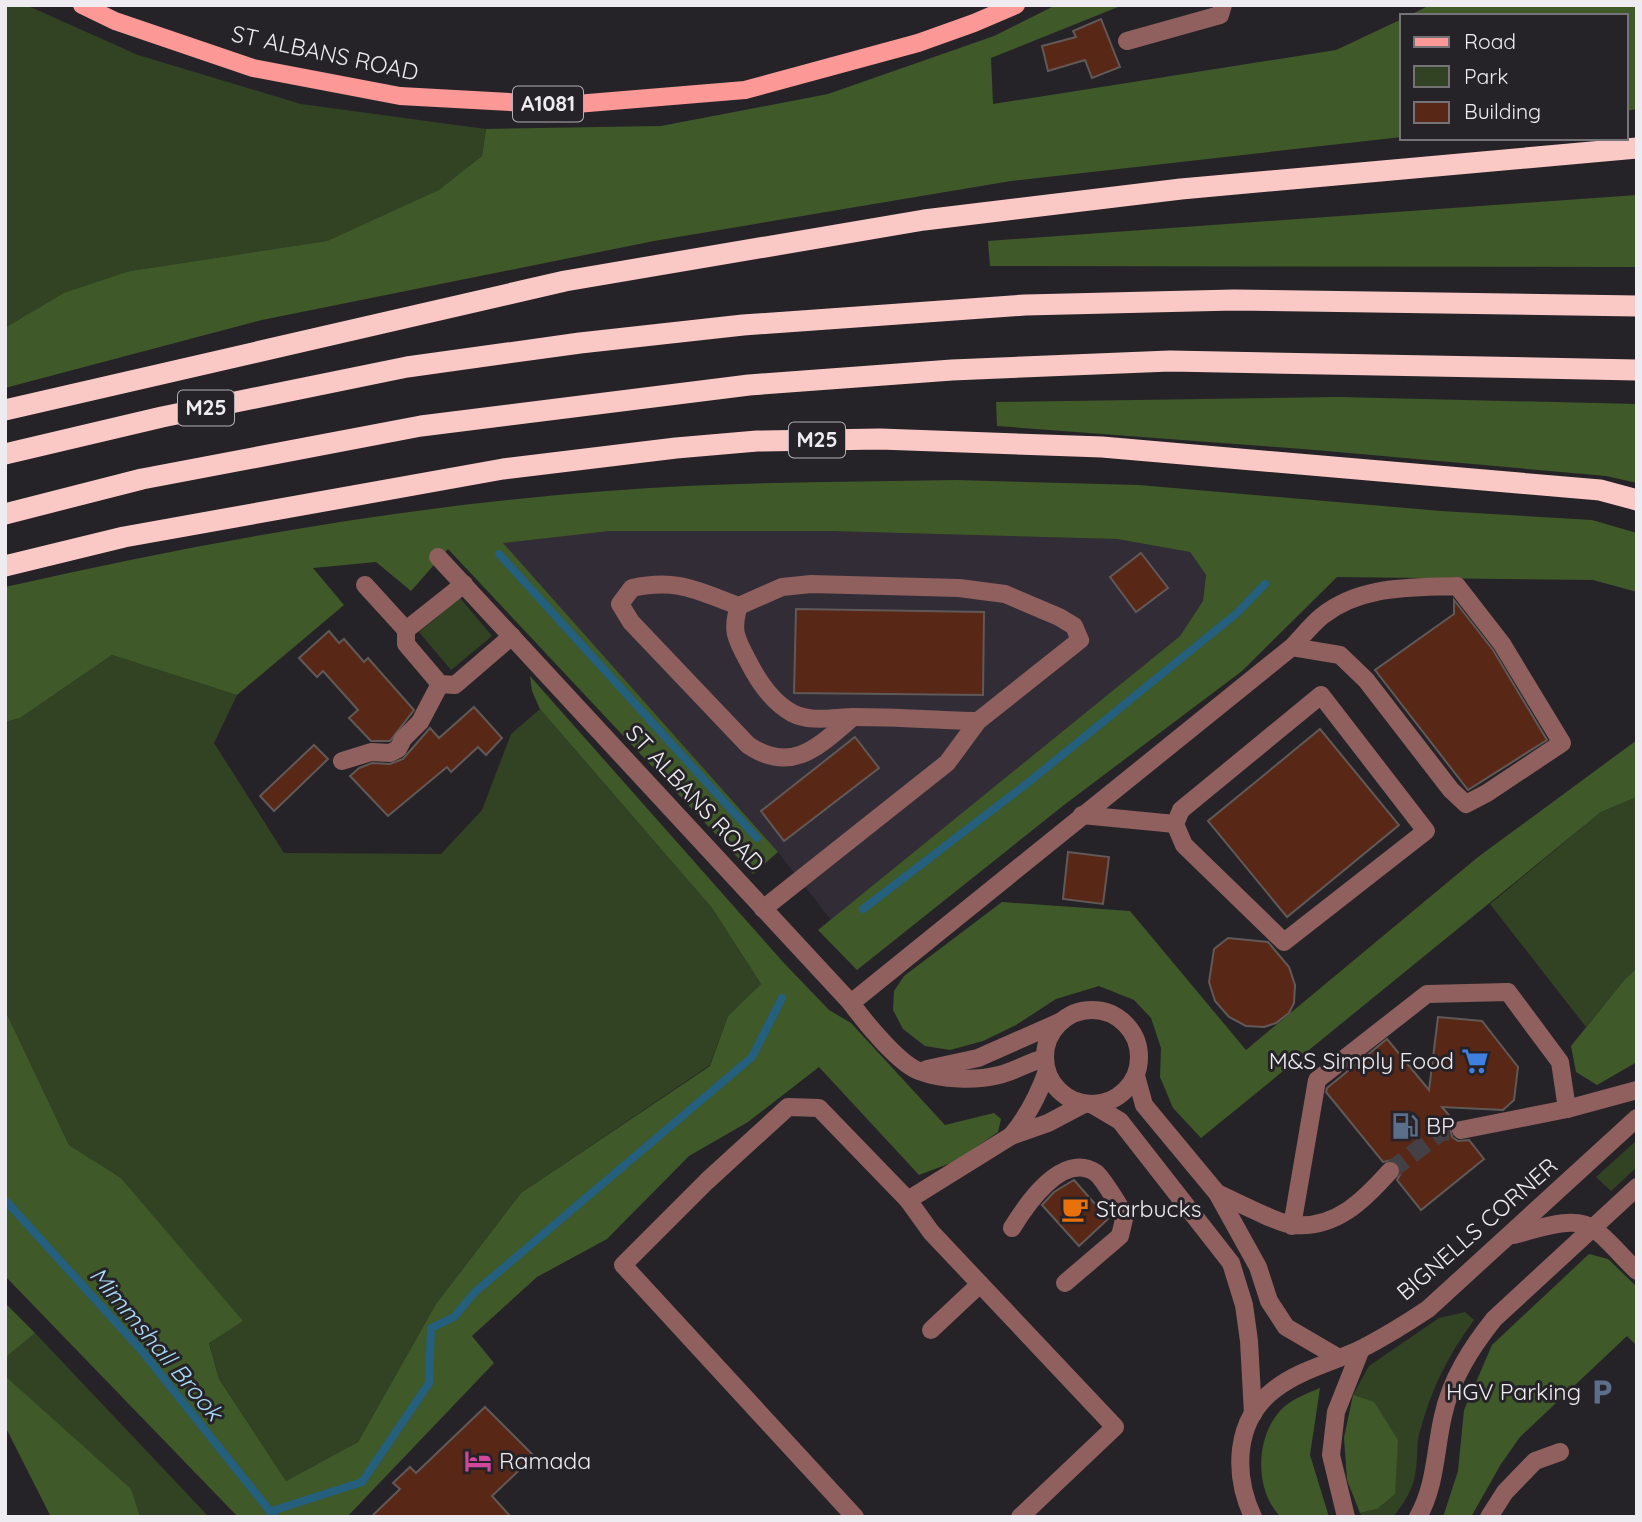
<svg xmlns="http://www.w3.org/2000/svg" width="1642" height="1522" font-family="Quicksand,sans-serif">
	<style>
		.built { fill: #322c36 }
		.green { fill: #314322 }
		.forest { fill: #3f5929 }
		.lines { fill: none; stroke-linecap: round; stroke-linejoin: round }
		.stream { stroke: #245f7e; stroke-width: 8 }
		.building { fill: #592716; stroke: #615957; stroke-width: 2 }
		.minor-tunnel { stroke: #444146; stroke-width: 18; stroke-dasharray: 18 9; stroke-linecap: butt }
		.minor { stroke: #8f605e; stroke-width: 18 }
		.major { stroke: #fc9997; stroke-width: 18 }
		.highway { stroke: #fac9c6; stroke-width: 21 }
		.labels { text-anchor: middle; stroke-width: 6; stroke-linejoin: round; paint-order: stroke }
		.shield { fill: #262328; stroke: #b2b0b4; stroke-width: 2 }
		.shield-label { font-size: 21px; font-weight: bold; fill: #eeecf0 }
		.street-label { font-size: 23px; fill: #eeecf0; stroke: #262328 }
		.poi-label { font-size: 23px; fill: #eeecf0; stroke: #262328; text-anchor: start }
		.water-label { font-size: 24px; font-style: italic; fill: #a9daf8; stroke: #262328 }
	</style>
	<rect width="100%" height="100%" fill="#262328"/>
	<polygon class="built" points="610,531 829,531 1117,539 1190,552 1206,575 1203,601 1180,636 831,920 778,852 502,543"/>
	<g class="green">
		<polygon points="5,5 26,5 138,55 301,104 486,129 482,156 440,190 327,241 130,271 5,328"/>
		<polygon points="460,598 492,636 451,670 419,632"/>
		<polygon points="112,655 237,695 214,743 284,853 441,854 482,810 511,734 540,709 712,908 761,984 728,1016 710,1065 521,1193 436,1304 358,1442 286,1481 219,1379 209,1342 242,1321 121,1178 69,1145 5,1010 5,722 20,718"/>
		<polygon points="1637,797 1637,968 1625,979 1586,1027 1490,904 1601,812"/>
		<polygon points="1637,1140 1637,1167 1611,1191 1596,1177"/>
		<path d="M1465,1312L1474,1320C1448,1355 1431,1390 1420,1431C1416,1443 1418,1457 1416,1469C1414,1488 1405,1502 1393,1517H1363L1360,1513L1377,1509L1353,1395L1369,1366L1439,1318Z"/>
		<polygon points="35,1333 209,1517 51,1517 5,1426 5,1358"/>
	</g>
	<g class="forest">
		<polygon points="1056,5 1123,5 991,58 993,104 1336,50 1402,19 1402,137 1011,181 654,241 262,320 5,388 5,328 64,293 130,271 327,241 439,190 482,156 486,129 661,126 828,94 994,36"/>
		<polygon points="1430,5 1637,5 1637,109 1626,111 1626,16 1408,16"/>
		<polygon points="1637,195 1637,267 990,266 988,241"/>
		<polygon points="1339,397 1637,404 1637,483 1606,476 1315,450 997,426 996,402"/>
		<path d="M956,480L1139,485L1441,511L1592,520L1637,533V592L1593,580L1337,577L1242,671L1064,805L857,970L818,930L1180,636L1203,601L1206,575L1190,552L1117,539L829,531H610L503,543L778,852L753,874L448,549L411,591L376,562L313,568L344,605L237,695L112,655L20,718L5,722V587C203,542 404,506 607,491C723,482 840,482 956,480Z"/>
		<polygon points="530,676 783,962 829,1010 851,1023 945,1125 994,1113 1001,1119 998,1132 956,1161 919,1175 819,1067 748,1122 689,1156 607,1239 537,1277 472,1336 494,1363 347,1517 238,1517 5,1276 5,1010 69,1145 121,1178 243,1321 209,1343 219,1379 286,1481 358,1442 436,1304 521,1193 710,1066 728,1016 761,984 712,908 540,709 532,691"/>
		<polygon points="1637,740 1637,797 1601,812 1201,1138 1173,1108 1160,1077 1161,1048 1151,1018 1134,1000 1099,986 1056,999 1016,1025 983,1041 950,1050 925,1046 903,1029 893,1010 894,991 904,976 1002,902 1130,911 1246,1050 1478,857"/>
		<polygon points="1637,968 1637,1062 1597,1085 1576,1072 1571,1046 1625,979"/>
		<polygon points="1589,1254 1608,1259 1637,1287 1637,1346 1627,1336 1520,1437 1501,1464 1471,1517 1443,1517 1458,1471 1464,1410 1492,1345"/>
		<polygon points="5,1303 35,1333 5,1358"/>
		<polygon points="5,1376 131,1489 140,1517 51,1517 5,1426"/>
		<path d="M1320,1388L1310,1455L1329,1517H1281C1253,1490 1255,1432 1285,1406C1295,1398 1308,1393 1320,1388Z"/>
		<polygon points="1353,1395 1374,1402 1398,1440 1395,1494 1377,1509 1360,1513 1347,1480 1344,1438"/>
	</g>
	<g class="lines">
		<g class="stream">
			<polyline points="499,554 757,838"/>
			<polyline points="863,909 1030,781 1237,613 1265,584"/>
			<polyline points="5,1200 141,1350 273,1515"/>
			<polyline points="272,1511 362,1482 429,1383 431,1328 454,1317 475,1292 752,1057 782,998"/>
		</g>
	</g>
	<g class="building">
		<polygon points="1101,19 1120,67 1092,78 1085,60 1048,71 1042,46 1076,37 1073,31"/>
		<polygon points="1141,553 1168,588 1136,612 1110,577"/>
		<polygon points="1454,600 1493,650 1547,740 1468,790 1375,670 1454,614"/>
		<polygon points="796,609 984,612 983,695 794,693"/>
		<polygon points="329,631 339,643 344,639 364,662 368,658 414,710 390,741 371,741 349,718 358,710 323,671 317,677 299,658"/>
		<polygon points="474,707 502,738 486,755 478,747 451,772 447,767 388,816 350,776 359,768 372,763 390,764 403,759 430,728 439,738"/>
		<polygon points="1320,729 1399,825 1287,917 1208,821"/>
		<polygon points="855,737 879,768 784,841 761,811"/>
		<polygon points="314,745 328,759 274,811 260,796"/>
		<polygon points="1068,852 1109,857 1103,904 1063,899"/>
		<polygon points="1228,938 1268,942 1289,967 1295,985 1294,1003 1289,1013 1276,1023 1264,1027 1246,1026 1229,1017 1215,1001 1209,982 1214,949"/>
		<polygon points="1438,1017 1482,1021 1518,1067 1514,1100 1503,1110 1442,1107 1454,1121 1450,1127 1452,1137 1458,1141 1469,1140 1484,1159 1421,1210 1397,1180 1401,1173 1398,1163 1392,1160 1383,1162 1326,1092 1327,1088 1387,1039 1429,1090"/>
		<polygon points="1074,1180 1108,1219 1079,1246 1042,1205 1054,1192"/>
		<polygon points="485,1407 534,1456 492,1496 511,1517 371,1517 400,1489 393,1483 410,1467 416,1473"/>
	</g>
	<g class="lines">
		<polyline class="minor-tunnel" points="1390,1171 1441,1132 1461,1130"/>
		<g class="minor">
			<polyline points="1127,41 1220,15 1223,5"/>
			<path d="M438,557L851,1003C864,1021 899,1064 919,1071C943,1080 975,1081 999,1075C1015,1071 1029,1062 1045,1058"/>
			<polyline points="464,584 406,630 406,644 440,684 455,685 512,636"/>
			<polyline points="365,585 406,630"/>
			<path d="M739,606C697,591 678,578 632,588L620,604L631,622L748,745C792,775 819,746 853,717"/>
			<polygon points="1321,695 1426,831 1284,942 1184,845 1175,824 1181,810"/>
			<polyline points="342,761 371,752 390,753 398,749 403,739 420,722 440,684"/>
			<polyline points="1082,815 1175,824"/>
			<path d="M763,909L947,763L978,721L1080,640L1074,626L1059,617L1005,594L959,588L811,584L782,587L739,606C731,630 736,639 748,661C758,681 772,702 792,713C811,723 834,717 855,717C896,717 937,720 978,721"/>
			<path d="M851,1003L1292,647C1302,637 1311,625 1322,616C1361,585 1410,588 1457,586L1502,644L1562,743L1487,793L1466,804L1451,790L1366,680L1340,655L1292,647"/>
			<circle cx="1092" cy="1057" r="47"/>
			<polyline points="927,1069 978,1058 1062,1021"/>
			<polyline points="1136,1076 1144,1105 1217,1193 1258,1267 1269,1301 1286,1327 1339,1358"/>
			<polyline points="1093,1105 1120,1121 1231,1263 1244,1305 1249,1341 1253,1414"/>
			<polyline points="1461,1130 1567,1109 1637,1090"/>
			<path d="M1011,1136C1028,1116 1038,1096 1047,1071"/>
			<path d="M1217,1193C1233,1200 1279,1224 1293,1225C1336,1229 1364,1200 1390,1171"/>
			<polyline points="908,1200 1011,1136 1048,1123 1084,1104"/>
			<polyline points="1292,1226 1317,1080 1427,994 1508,992 1560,1062 1567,1109"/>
			<path d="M1012,1228C1026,1205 1063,1150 1096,1173C1103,1178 1119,1206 1125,1215L1120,1236L1065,1283"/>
			<path d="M1513,1235C1535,1230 1573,1214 1594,1229C1609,1240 1623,1258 1637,1271"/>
			<polyline points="931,1330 980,1284"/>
			<polyline points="855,1517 623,1265 707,1181 788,1107 819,1108 908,1200 931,1232 1115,1427 1020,1517"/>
			<path d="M1253,1517C1233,1474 1234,1420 1275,1389C1301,1369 1334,1362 1363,1348C1386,1336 1407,1323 1428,1309L1637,1118"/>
			<polyline points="1346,1517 1331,1455 1336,1412 1361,1349"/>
			<path d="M1418,1517C1436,1485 1435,1450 1443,1416C1451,1379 1471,1348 1494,1319L1637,1187"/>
			<polyline points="1489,1517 1505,1492 1535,1461 1560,1452"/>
		</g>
		<polyline class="major" points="82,5 115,21 253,68 400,96 564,105 745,90 918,43 974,23 1016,5"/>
		<g class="highway">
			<polyline points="5,410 565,281 924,220 1181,189 1637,148"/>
			<polyline points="5,454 162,417 407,367 580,343 743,325 1025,305 1234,300 1637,306"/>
			<polyline points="5,514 142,479 421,426 749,385 952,370 1170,361 1637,370"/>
			<polyline points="5,566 124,537 503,469 676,448 757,441 880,439 1102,447 1600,490 1637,500"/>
		</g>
	</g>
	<defs>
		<symbol id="supermarket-bare" viewBox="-9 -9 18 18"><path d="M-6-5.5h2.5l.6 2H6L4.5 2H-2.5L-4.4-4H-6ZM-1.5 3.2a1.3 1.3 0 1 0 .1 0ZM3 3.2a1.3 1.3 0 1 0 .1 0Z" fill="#3f7fe0" stroke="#262328" stroke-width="2.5" paint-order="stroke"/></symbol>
		<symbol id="fuel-bare" viewBox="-9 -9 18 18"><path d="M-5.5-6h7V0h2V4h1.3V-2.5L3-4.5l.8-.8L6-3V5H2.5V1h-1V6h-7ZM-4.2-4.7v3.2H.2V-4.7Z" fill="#5c6f8a" stroke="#262328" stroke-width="2.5" paint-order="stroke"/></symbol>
		<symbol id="cafe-bare" viewBox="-9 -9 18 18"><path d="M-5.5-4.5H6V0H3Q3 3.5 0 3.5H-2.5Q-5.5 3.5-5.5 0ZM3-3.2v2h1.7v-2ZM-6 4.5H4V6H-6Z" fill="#e8710a" stroke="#262328" stroke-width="2.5" paint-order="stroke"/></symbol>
		<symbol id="parking-bare" viewBox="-9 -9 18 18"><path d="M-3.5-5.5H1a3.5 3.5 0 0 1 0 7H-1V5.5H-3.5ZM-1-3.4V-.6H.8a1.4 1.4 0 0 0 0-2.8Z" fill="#5c6f8a" stroke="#262328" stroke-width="2.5" paint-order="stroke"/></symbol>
		<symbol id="hotel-bare" viewBox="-9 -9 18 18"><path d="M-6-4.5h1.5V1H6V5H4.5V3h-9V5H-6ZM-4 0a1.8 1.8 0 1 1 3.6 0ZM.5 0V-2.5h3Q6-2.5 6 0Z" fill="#d1479c" stroke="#262328" stroke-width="2.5" paint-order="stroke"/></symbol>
	</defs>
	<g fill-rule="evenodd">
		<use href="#supermarket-bare" x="1456" y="1042" width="38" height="38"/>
		<use href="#fuel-bare" x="1386" y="1107" width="38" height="38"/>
		<use href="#cafe-bare" x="1056" y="1190" width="38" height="38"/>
		<use href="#parking-bare" x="1583" y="1373" width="38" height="38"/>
		<use href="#hotel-bare" x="459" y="1442" width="38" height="38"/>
	</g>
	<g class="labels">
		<g class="shield">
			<rect x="513" y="86.5" width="70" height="35" rx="5"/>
			<rect x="178" y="390.5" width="56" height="35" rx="5"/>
			<rect x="789" y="422.5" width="56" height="35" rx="5"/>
		</g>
		<g class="shield-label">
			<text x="548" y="111">A1081</text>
			<text x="206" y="415">M25</text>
			<text x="817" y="447">M25</text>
		</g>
		<g class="street-label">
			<text transform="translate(325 53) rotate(12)" y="8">ST ALBANS ROAD</text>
			<text transform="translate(695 798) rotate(47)" y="8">ST ALBANS ROAD</text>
			<text transform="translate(1477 1229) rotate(-41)" y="8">BIGNELLS CORNER</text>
		</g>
		<g class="poi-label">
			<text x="1454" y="1069" text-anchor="end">M&amp;S Simply Food</text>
			<text x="1426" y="1134">BP</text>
			<text x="1096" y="1217">Starbucks</text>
			<text x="1581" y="1400" text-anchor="end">HGV Parking</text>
			<text x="499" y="1469">Ramada</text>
		</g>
		<g class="water-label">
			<text transform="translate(156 1344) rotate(50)" y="8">Mimmshall Brook</text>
		</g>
	</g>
	<rect width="1642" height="1522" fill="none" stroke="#eeecf0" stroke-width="14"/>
	<rect x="1400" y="14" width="228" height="126" fill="#262328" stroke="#767378" stroke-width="2"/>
	<rect x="1414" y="37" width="35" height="10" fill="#fc9997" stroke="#767378" stroke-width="2"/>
	<text x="1464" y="49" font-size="21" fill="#eeecf0">Road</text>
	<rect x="1414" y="66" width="35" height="21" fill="#314322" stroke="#767378" stroke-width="2"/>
	<text x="1464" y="84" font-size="21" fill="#eeecf0">Park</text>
	<rect x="1414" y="102" width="35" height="21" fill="#592716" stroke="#767378" stroke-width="2"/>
	<text x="1464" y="119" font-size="21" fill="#eeecf0">Building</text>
</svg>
